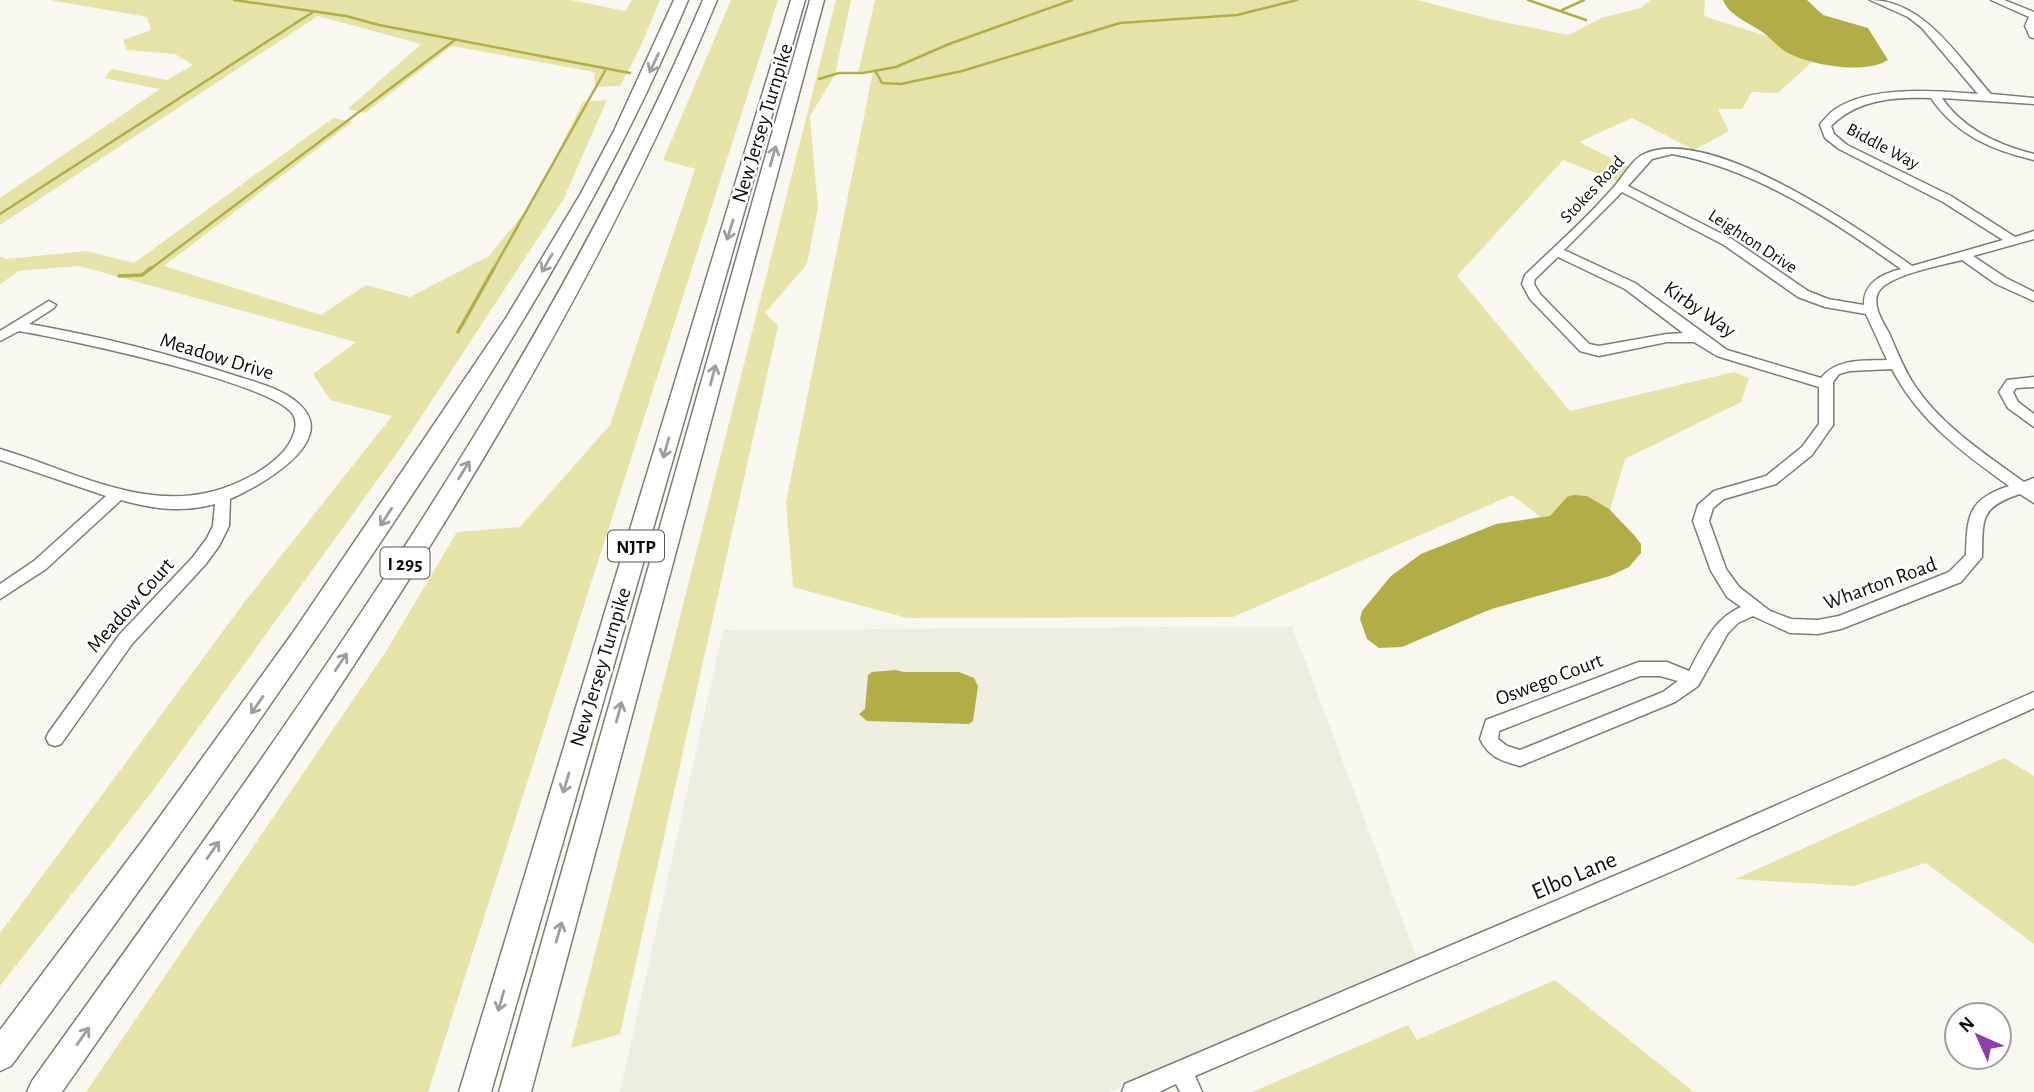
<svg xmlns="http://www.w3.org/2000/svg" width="2034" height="1092" font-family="'Alegreya Sans',sans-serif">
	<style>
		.built { fill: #eeeee0 }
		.green { fill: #e6e3a9 }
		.water { fill: #b3ad47 }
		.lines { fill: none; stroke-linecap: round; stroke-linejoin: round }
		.stream-far1 { stroke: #b3ad47; stroke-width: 2.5 }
		.stream { stroke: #b3ad47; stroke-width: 3.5 }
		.minor-casing { stroke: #7d7d77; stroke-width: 3 }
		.highway-casing { stroke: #7d7d77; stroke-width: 3 }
		.minor { fill: #fff; fill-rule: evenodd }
		.highway { fill: #fff; fill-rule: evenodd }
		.oneway { stroke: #9e9e9d }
		.labels { text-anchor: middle; stroke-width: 5; stroke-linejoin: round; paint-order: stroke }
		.far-street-label { font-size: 18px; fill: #0c0c0a; stroke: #fff }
		.shield { fill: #fff; stroke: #555554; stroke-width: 2 }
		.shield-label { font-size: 19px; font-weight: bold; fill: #0c0c0a }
		.street-label { font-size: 21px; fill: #0c0c0a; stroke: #fff }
		.near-street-label { font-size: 24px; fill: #0c0c0a; stroke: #fff }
	</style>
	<rect width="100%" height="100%" fill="#f8f8f1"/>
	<polygon class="built" points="1292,626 1419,964 1110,1092 620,1092 723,630"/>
	<g class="green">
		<polygon points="50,0 571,0 625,11 632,0 660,0 639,50 620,86 595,87 594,72 452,46 365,113 348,109 421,44 318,16 0,225 0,198 160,89 104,78 112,69 167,80 193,65 175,54 127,50 123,40 151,30 147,17"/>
		<polygon points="731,0 778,0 428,1092 86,1092 385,653 457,532 520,527 610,425 695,169 663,160"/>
		<polygon points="836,0 851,0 835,75 810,116 818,208 807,264 765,313 778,326 620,1034 571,1048"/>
		<polygon points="875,0 1417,0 1494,20 1569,35 1601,18 1641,8 1650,0 1705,0 1704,16 1769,37 1812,62 1778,93 1752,92 1742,109 1718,109 1729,131 1694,150 1632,118 1579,142 1633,169 1622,183 1563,160 1457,276 1570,411 1734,372 1749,378 1741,402 1625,459 1610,510 1641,544 1629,567 1375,646 1362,611 1421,554 1542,518 1512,495 1233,617 907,618 793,587 786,502 873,72 858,73"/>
		<polygon points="607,100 563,200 402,446 154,789 0,986 0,933 243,604 392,416 330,400 313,374 356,342 79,266 19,271 0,284 0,256 6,259 86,251 134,263 333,118 352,122 164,266 321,315 366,285 410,297 489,256 533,202 583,102"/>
		<polygon points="2004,758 2034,776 2034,944 1926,863 1854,886 1735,879"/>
		<polygon points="1555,980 1694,1092 1252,1092 1408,1025 1417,1040"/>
	</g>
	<g class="water">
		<path d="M1723,0H1807L1823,15L1868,28L1888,60C1864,75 1810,65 1786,52C1777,46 1770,37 1761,31C1747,22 1729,15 1723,0Z"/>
		<polygon points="1573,495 1587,496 1609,509 1635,536 1641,544 1641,553 1629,567 1610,576 1491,609 1402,647 1379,648 1367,639 1360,619 1362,611 1391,576 1421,554 1496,524 1550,516 1567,497"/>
		<polygon points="896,670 904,672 959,672 974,678 978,686 973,721 969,724 867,721 859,714 865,709 868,675 872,672"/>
	</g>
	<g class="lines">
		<g class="stream-far1">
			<polyline points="234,0 346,16 379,25 630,73"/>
			<polyline points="1528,0 1586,20"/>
			<polyline points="1562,10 1584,0"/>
			<polyline points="876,72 882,83 901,84 962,71 1120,23 1237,15 1297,0"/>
			<polyline points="819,79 839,73 863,73 896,67 949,44 1072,0"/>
			<polyline points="0,214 313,12"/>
			<polyline points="149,270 456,39"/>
			<polyline points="493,270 605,71"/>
		</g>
		<g class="stream">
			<polyline points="119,276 142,275 151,268"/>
			<polyline points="458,332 494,268"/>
		</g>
		<defs>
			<g id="minor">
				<path d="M1870,0C1924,0 1959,58 1991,94L2034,98V104L1942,98C1963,129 1998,145 2034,154V160C1992,150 1956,135 1931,98C1894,97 1858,99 1831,126L1834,134L1847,145L1951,196L2015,237L2034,231V239L1973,256L2006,278L2034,292V301L1996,284L1962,260C1943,265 1886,275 1878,293C1872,306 1883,322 1889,333C1897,351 1904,370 1915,386C1942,426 1985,454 2024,482L2034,478V503L2020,494C1979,507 1983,520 1982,557L1961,582L1841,629L1818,634L1790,633L1753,616L1738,623L1728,633L1698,686L1675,702L1520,766C1502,761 1488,757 1480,739L1486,720L1639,662H1667L1689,671C1703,646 1713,619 1741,607L1727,597L1711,571L1693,521L1698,505L1714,491L1766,476L1802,447L1819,424V387L1717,356L1694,342H1667L1599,356L1580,351L1530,299L1522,284L1525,275C1554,247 1585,220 1612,189C1622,179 1631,160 1644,154C1709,124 1859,228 1912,266L2003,240L1943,202L1839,149L1825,138L1820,125L1821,123C1826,118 1831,111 1837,108C1874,85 1937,91 1978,94L1922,28L1908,17ZM1672,154C1756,169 1832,220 1901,269C1882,274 1863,283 1864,305L1828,299L1808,291L1732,239L1628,186L1652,159ZM1622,192L1724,245L1798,297L1825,307L1866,314L1887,360C1863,361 1837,358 1821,378L1727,350L1635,283L1564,250ZM1558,257L1625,289L1683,333L1667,334L1599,346L1589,344L1540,294L1534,284L1535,279ZM1892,369C1918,420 1963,453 2009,486C1968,499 1967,516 1966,555L1949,572L1839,616L1818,620L1791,619L1770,611L1739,587L1726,569L1709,521L1713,508L1724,499L1776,484L1812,455L1833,425V382L1839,374L1850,371ZM1640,676H1660L1678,681L1663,692L1520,750L1507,746L1498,739L1499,731Z"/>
				<polygon points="1991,0 2004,0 2034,12 2034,38 2030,37 2025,26 2029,17"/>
				<path d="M49,301L56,305L54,308L29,324C98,336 167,353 233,375C255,382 285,389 301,406C339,443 256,488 230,499L229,526L219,546L205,565L132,644L61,744L55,746L49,744L46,738L49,732L120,634L193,557L207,538L213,526L215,504C183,513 153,509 121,500L46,569L0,599V584L34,561L106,496L0,460V449C80,473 157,520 239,482C255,475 271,465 283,452C291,443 301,425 292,413C266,381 66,339 19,331L0,341V331Z"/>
				<polygon points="2034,377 2034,387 2016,388 2013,392 2018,402 2034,414 2034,427 2008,408 1999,392 2007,380"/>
				<polygon points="2034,692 2034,708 1682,867 1195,1076 1202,1092 1180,1092 1176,1084 1159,1092 1122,1092 1125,1084 1668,853"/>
			</g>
			<g id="highway">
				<path d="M674,0H688C610,187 504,357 392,525C270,709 142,889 11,1066L0,1071V1030L143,840L292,634L506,318L580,195L614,131Z"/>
				<path d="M703,0H717C554,394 304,744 62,1092H27L32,1081C279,736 535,392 703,0Z"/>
				<polygon points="791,0 805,0 491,1092 459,1092"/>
				<polygon points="810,0 824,0 531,1092 499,1092"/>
			</g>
		</defs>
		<use href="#minor" class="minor-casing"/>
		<use href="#highway" class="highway-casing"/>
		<use href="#minor" class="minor"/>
		<use href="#highway" class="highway"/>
	</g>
	<defs><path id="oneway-shaft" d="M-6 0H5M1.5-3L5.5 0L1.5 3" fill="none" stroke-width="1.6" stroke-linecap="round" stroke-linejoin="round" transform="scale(1.75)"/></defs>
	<g class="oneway">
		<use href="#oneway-shaft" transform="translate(654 63) rotate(115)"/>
		<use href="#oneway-shaft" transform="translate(773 156) rotate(-74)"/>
		<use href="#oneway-shaft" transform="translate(730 230) rotate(107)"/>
		<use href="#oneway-shaft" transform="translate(547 263) rotate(120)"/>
		<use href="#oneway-shaft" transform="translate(713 375) rotate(-75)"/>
		<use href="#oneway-shaft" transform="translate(666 448) rotate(106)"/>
		<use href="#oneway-shaft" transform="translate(464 470) rotate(-58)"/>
		<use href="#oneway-shaft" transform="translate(386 517) rotate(123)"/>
		<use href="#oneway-shaft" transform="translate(341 662) rotate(-56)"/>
		<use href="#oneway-shaft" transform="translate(257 705) rotate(125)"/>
		<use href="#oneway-shaft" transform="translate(619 712) rotate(-75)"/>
		<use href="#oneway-shaft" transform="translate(566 783) rotate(107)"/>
		<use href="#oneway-shaft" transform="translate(213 850) rotate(-55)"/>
		<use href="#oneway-shaft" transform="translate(559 932) rotate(-74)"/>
		<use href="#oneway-shaft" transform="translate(501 1001) rotate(106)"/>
		<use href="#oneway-shaft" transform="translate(83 1036) rotate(-55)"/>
	</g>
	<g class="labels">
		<g class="far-street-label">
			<text transform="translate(1883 146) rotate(28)" y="6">Biddle Way</text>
			<text transform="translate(1592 189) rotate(-47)" y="6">Stokes Road</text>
			<text transform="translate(1753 241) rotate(33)" y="6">Leighton Drive</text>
		</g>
		<g class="shield">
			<rect x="608" y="530.5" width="56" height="31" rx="5"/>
			<rect x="380.5" y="547.5" width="49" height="31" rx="5"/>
		</g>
		<g class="shield-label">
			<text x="636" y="553">NJTP</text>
			<text x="405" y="570">I 295</text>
		</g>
		<g class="street-label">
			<text transform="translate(762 123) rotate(-73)" y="7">New Jersey Turnpike</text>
			<text transform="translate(1700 309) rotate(35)" y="7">Kirby Way</text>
			<text transform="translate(217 356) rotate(17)" y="7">Meadow Drive</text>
			<text transform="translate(1880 583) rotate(-20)" y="7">Wharton Road</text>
			<text transform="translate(130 605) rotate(-48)" y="7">Meadow Court</text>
			<text transform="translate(600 667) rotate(-73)" y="7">New Jersey Turnpike</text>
			<text transform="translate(1549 679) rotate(-21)" y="7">Oswego Court</text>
		</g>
		<g class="near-street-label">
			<text transform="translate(1574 875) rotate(-23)" y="8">Elbo Lane</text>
		</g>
	</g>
	<g transform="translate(1978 1036) rotate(315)"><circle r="33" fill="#ffffff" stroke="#9e9e9d" stroke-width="2"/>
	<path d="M0-5L12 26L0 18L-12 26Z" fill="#8f3ead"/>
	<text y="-10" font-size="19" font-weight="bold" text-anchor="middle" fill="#0c0c0a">N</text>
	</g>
</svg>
